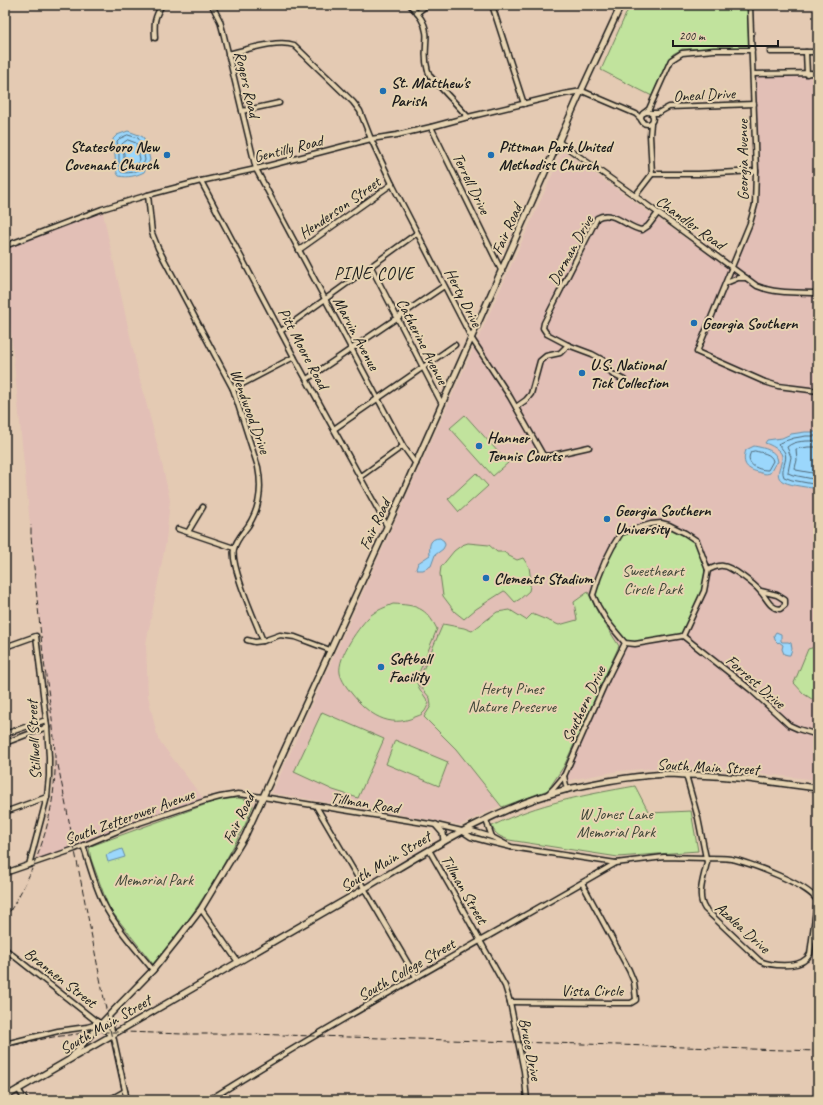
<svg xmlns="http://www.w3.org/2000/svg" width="823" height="1105" font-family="Caveat,sans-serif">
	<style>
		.built { fill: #e2bfb6 }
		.green { fill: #c1e39d; stroke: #6e805c }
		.water { fill: #9bd7fc; stroke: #688ca2 }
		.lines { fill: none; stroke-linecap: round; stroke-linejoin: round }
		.shore { stroke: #4f6776; stroke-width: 1 }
		.minor-casing { stroke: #1c1c1c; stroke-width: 7 }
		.major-casing { stroke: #1c1c1c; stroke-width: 8 }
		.minor { stroke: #e6d3b1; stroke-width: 4 }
		.major { stroke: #e6d3b1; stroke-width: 5 }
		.rail { stroke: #1c1c1c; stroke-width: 1; stroke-dasharray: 6 3; stroke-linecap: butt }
		.poi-dot { fill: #1f6fb2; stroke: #e6d3b1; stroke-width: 1.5 }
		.labels { text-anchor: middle; stroke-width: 4; stroke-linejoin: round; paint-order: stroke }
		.poi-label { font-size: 16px; font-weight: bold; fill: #1c1c1c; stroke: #e6d3b1; text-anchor: start }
		.street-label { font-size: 16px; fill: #1c1c1c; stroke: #e6d3b1 }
		.park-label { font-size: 16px; fill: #3d4436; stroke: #e6d3b1 }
		.neighbourhood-label { font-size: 17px; letter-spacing: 1px; fill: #1c1c1c; stroke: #e6d3b1 }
	</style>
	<rect width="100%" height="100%" fill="#e4cab3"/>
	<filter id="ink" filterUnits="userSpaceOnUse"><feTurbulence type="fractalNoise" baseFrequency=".025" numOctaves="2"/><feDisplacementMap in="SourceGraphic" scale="8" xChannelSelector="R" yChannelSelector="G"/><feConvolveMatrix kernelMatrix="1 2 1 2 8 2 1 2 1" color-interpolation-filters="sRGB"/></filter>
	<g filter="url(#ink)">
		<g class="built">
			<polygon points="818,76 818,780 700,767 664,767 619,771 575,779 533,792 495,808 461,825 272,793 563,151 733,272 754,223 757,214 759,202 756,77"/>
			<polygon points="102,209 138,372 160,455 170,500 166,541 146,644 148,696 158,739 205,801 127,827 35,863 43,840 48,824 51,807 55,771 53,736 41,634 5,273 5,246"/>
		</g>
		<g class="green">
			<polygon points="630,5 747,5 749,48 682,49 673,54 668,60 652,96 601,70"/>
			<polygon points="465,415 508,463 493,476 450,428"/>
			<polygon points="476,473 488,486 459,512 448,499"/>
			<polygon points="651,524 669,525 697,541 708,570 704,591 683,636 672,638 625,643 615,631 593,595 596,585 621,533"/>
			<polygon points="468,543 489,545 497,552 504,552 509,556 517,560 523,558 529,567 531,581 529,591 520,599 515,602 506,592 504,591 476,609 464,619 455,612 443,596 440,574 441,567 454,551 462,545"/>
			<polygon points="588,592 598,613 619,646 564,766 548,790 502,807 456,749 424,717 431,706 430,698 420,686 420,677 443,624 464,628 472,631 497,612 510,610 526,620 532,614 559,625 577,620 574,602"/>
			<path d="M393,604C416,605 426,607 437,629L416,680L419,688L429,703C427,706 426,711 423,713C422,715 417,716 415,717C389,729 368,714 352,694C348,689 341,680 340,673C337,657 360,625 371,615C377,610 386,607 393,604Z"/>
			<polygon points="815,647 818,648 818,703 804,694 794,683 808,649"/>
			<polygon points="322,712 384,739 358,798 333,790 294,772"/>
			<polygon points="395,740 448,762 439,786 386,764"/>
			<path d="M635,786L649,813L691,811L698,851L618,857L509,840C501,837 495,835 492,826C538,803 585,795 635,786Z"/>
			<polygon points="238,798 250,800 252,803 253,806 245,825 215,880 189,919 153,964 109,908 91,859 89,848 91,846 218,800"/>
		</g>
		<g class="water">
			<path d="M128,131L139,135L143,137L146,143L150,160L144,172C136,176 128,178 119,176C114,170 116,164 115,156C115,151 113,145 113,139L117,135Z"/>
			<path d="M805,432H818V489C808,487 793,486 784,482C772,476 783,465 782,456C781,450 771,445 765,443L767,440L782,438L791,434Z"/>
			<path d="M754,446C764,448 777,450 778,462L775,464L770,473C765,475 762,473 758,472C745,469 742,462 746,450Z"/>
			<path d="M440,538L444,541L445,545L443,549L435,555L431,566L423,570H417L416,569L418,563L430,555C429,546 429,538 440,538Z"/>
			<polygon points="776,632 781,634 781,641 782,642 788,642 791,643 792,649 790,655 788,655 784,654 782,649 783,645 779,642 778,643 775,640 774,635"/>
			<polygon points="122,849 125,857 108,862 106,855"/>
		</g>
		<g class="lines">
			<g class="shore">
				<path d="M128,135L138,138L142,144L145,160L141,169C135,172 127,174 121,172L119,166V155L117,141L119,139Z"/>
				<polygon points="128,140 136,143 140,159 137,165 126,168 124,165 124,154 122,144 123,143"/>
				<path d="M818,436H806L794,438L779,443L778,444C780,447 783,449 785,453C788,461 780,468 784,477L792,480L818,485"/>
				<path d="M818,441C808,441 795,440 787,447L791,457L788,472V473L793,475L818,480"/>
				<polyline points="818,447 808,447 796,449 797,460 795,468 796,470 818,474"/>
				<path d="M755,451C762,453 771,453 773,461L768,470C757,470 744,464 751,452Z"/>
			</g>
			<defs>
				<g id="minor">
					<polyline points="212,5 220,21 223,32 256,169 403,446 416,464"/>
					<path d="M410,5C417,13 425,21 426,32C427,36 426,41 426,45C425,56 425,66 430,76L468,117"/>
					<polyline points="492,5 524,104"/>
					<polyline points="750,5 756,171 755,205 750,223 697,352 765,382 778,386 818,391"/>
					<polyline points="417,13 427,5"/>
					<path d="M155,38C154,23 154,18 162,5"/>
					<polyline points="770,52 818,52"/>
					<polyline points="806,52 807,74"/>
					<path d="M228,54C246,50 277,39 294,45L353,102L360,111L371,139L392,184L472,339L510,397L543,455L549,456L589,447"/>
					<polyline points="753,74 818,73"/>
					<polyline points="242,111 279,103"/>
					<circle cx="647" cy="118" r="6"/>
					<polyline points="644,113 649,109 671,60 682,53 714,50 752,50"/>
					<polyline points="651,113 658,113 669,107 754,104"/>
					<polyline points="651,123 650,135 652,174"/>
					<polyline points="431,127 502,272"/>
					<path d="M559,142L635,196L757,286C776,294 798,292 818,293"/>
					<polyline points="652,174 698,174 756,171"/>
					<polyline points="201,181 294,357 387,526"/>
					<path d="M148,195L152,233L158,248L233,389L258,467C262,487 260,508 248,526C243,533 236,540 234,549C230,566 256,622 263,641"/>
					<polyline points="635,196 652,174"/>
					<polyline points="5,246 102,209 148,195 201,181 256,169 371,139 397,135 431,127 468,117 564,94 582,91 636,114 642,120"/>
					<polyline points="299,250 392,184"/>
					<polyline points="371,267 442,404"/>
					<polyline points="726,283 738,278 746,278"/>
					<polyline points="281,331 417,233"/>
					<polyline points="307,379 444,286"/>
					<path d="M624,380L612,374L603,360L592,354L568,345L547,334L543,328L544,323L597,218C613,209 627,228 642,230L648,226L658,213"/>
					<polyline points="233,389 294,357"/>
					<polyline points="516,407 526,400 531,394 540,361 546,356 560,353 568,345"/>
					<polyline points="334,429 455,345"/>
					<polyline points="360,477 403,446"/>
					<polyline points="178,529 234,548"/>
					<polyline points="188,532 203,507"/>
					<path d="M708,570C713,568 718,565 723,566C731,566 755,585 760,591C767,598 769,608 780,609L785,605V600L777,595L761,591"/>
					<path d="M683,636L635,644L625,643L615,631L607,621L598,606L593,595C599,573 608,552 621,533L651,524L661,523L669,525L685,533L697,541L708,570"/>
					<polyline points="683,636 751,690 789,725 798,729 818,735"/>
					<polyline points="683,636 704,591 708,570"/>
					<polyline points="247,640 255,642 263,641 280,635 295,637 330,650"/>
					<polyline points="5,647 36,636 47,727 49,757 49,776 47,797 29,865"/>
					<polyline points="5,734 46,720"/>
					<polyline points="5,743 47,727"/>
					<polyline points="564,776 567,790"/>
					<polyline points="547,795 554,788 564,776 607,679 625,643"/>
					<polyline points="316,806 416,977"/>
					<polyline points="5,812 47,797"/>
					<polyline points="486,820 492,837"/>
					<polyline points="462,831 471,837 490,842 511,847 616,863 664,857 706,858 698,818 686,775"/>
					<path d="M83,845C90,866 95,887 105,906C116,928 138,951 153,970"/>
					<polyline points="429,850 457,899 505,986 510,1002 524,1071 527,1100"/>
					<path d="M706,858C714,858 723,858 731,859C746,861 815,887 817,902L810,954C809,955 807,959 806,959C797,968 771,966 760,961L705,909C696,896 704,877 707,862Z"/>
					<polyline points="5,873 75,849 127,827 205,801 220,797 238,794 263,797 436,825 462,831 472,831 492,837 511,847"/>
					<polyline points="201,909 238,962"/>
					<polyline points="5,949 101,1025"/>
					<polyline points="510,1002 616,1003 631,1003 636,1000 634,982 629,970 582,883"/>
					<polyline points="109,1017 127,1100"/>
					<polyline points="5,1044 58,1031 87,1027 94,1025 97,1021"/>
					<polyline points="18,1089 25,1100"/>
					<polyline points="109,1100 125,1091"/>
					<path d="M209,1100C342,1017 480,942 616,863"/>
				</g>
				<g id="major">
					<polyline points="436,825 443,833 444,841"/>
					<polyline points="101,1025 111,1035"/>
					<polyline points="70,1059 93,1032 153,970 177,940 201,909 245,836 402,494 578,98 621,5"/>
					<path d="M5,1097C116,1032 228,968 340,903C413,861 484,810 568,789C599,782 638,775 670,774C676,774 682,775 688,775C732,775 775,783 818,788"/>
				</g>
			</defs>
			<use href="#minor" class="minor-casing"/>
			<use href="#major" class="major-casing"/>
			<use href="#minor" class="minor"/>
			<use href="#major" class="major"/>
			<g class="rail">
				<polyline points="58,765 124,1100"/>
				<path d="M5,919C34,874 53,825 55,771C56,735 49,698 44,662C39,620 35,578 31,536V525"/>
				<polyline points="5,1047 53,1037 93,1032 125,1032 183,1034 248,1034 818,1051"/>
			</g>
		</g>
	</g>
	<g class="poi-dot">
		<circle cx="383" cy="91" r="4"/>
		<circle cx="167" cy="155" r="4"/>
		<circle cx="491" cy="155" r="4"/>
		<circle cx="694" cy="323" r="4"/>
		<circle cx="582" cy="373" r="4"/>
		<circle cx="479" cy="446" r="4"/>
		<circle cx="607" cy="519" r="4"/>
		<circle cx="486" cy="578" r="4"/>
		<circle cx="381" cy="667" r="4"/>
	</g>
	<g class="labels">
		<g class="poi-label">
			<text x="391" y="88">St. Matthew's<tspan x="391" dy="18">Parish</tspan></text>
			<text x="159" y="152" text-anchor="end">Statesboro New<tspan x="159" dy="18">Covenant Church</tspan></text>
			<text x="499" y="152">Pittman Park United<tspan x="499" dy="18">Methodist Church</tspan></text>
			<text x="702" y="329">Georgia Southern</text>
			<text x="590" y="370">U.S. National<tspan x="590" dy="18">Tick Collection</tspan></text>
			<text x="487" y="443">Hanner<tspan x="487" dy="18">Tennis Courts</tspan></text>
			<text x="615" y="516">Georgia Southern<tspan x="615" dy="18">University</tspan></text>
			<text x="494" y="584">Clements Stadium</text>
			<text x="389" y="664">Softball<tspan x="389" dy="18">Facility</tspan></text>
		</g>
		<g class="street-label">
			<text transform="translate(248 84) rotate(77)" y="6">Rogers Road</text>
			<text transform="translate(704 94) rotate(-3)" y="6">Oneal Drive</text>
			<text transform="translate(288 148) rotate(-14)" y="6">Gentilly Road</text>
			<text transform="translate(742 160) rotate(-90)" y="6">Georgia Avenue</text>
			<text transform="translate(472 183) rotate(64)" y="6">Terrell Drive</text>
			<text transform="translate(339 207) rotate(-35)" y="6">Henderson Street</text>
			<text transform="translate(691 222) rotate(36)" y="6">Chandler Road</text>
			<text transform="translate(506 229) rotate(-66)" y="6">Fair Road</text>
			<text transform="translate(570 250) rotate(-61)" y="6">Dorman Drive</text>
			<text transform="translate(464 297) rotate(63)" y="6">Herty Drive</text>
			<text transform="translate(357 333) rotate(62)" y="6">Marvin Avenue</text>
			<text transform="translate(423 341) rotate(63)" y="6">Catherine Avenue</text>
			<text transform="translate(304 348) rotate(62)" y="6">Pitt Moore Road</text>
			<text transform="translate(251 411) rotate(70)" y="6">Wendwood Drive</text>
			<text transform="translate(374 524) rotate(-65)" y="6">Fair Road</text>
			<text transform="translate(756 681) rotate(41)" y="6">Forrest Drive</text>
			<text transform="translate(583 704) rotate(-65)" y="6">Southern Drive</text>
			<text transform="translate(33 740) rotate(-93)" y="6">Stillwell Street</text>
			<text transform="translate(708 766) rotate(3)" y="6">South Main Street</text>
			<text transform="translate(365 802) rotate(9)" y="6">Tillman Road</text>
			<text transform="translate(129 816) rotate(-20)" y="6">South Zetterower Avenue</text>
			<text transform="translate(238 818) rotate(-64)" y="6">Fair Road</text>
			<text transform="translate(385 861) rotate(-31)" y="6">South Main Street</text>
			<text transform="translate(465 889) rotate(60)" y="6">Tillman Street</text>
			<text transform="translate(743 927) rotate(42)" y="6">Azalea Drive</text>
			<text transform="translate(406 969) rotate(-30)" y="6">South College Street</text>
			<text transform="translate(61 977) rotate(38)" y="6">Brannen Street</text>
			<text x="592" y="996">Vista Circle</text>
			<text transform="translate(105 1024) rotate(-30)" y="6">South Main Street</text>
			<text transform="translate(531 1049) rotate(79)" y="6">Bruce Drive</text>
		</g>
		<g class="park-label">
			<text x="653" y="576">Sweetheart<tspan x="653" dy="18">Circle Park</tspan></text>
			<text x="512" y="694">Herty Pines<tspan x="512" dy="18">Nature Preserve</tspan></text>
			<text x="616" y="819">W Jones Lane<tspan x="616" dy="18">Memorial Park</tspan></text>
			<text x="154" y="885">Memorial Park</text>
		</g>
		<g class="neighbourhood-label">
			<text x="374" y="279">PINE COVE</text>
		</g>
	</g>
	<rect width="823" height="1105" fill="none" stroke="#e6d3b1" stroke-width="20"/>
	<rect x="10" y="10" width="803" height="1085" fill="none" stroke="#1c1c1c" stroke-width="1.5" filter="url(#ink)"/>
	<path d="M673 40v6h105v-6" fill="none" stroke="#1c1c1c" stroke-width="2"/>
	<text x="679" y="40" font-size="12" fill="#1c1c1c" stroke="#e6d3b1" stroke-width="3" paint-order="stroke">200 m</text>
</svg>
